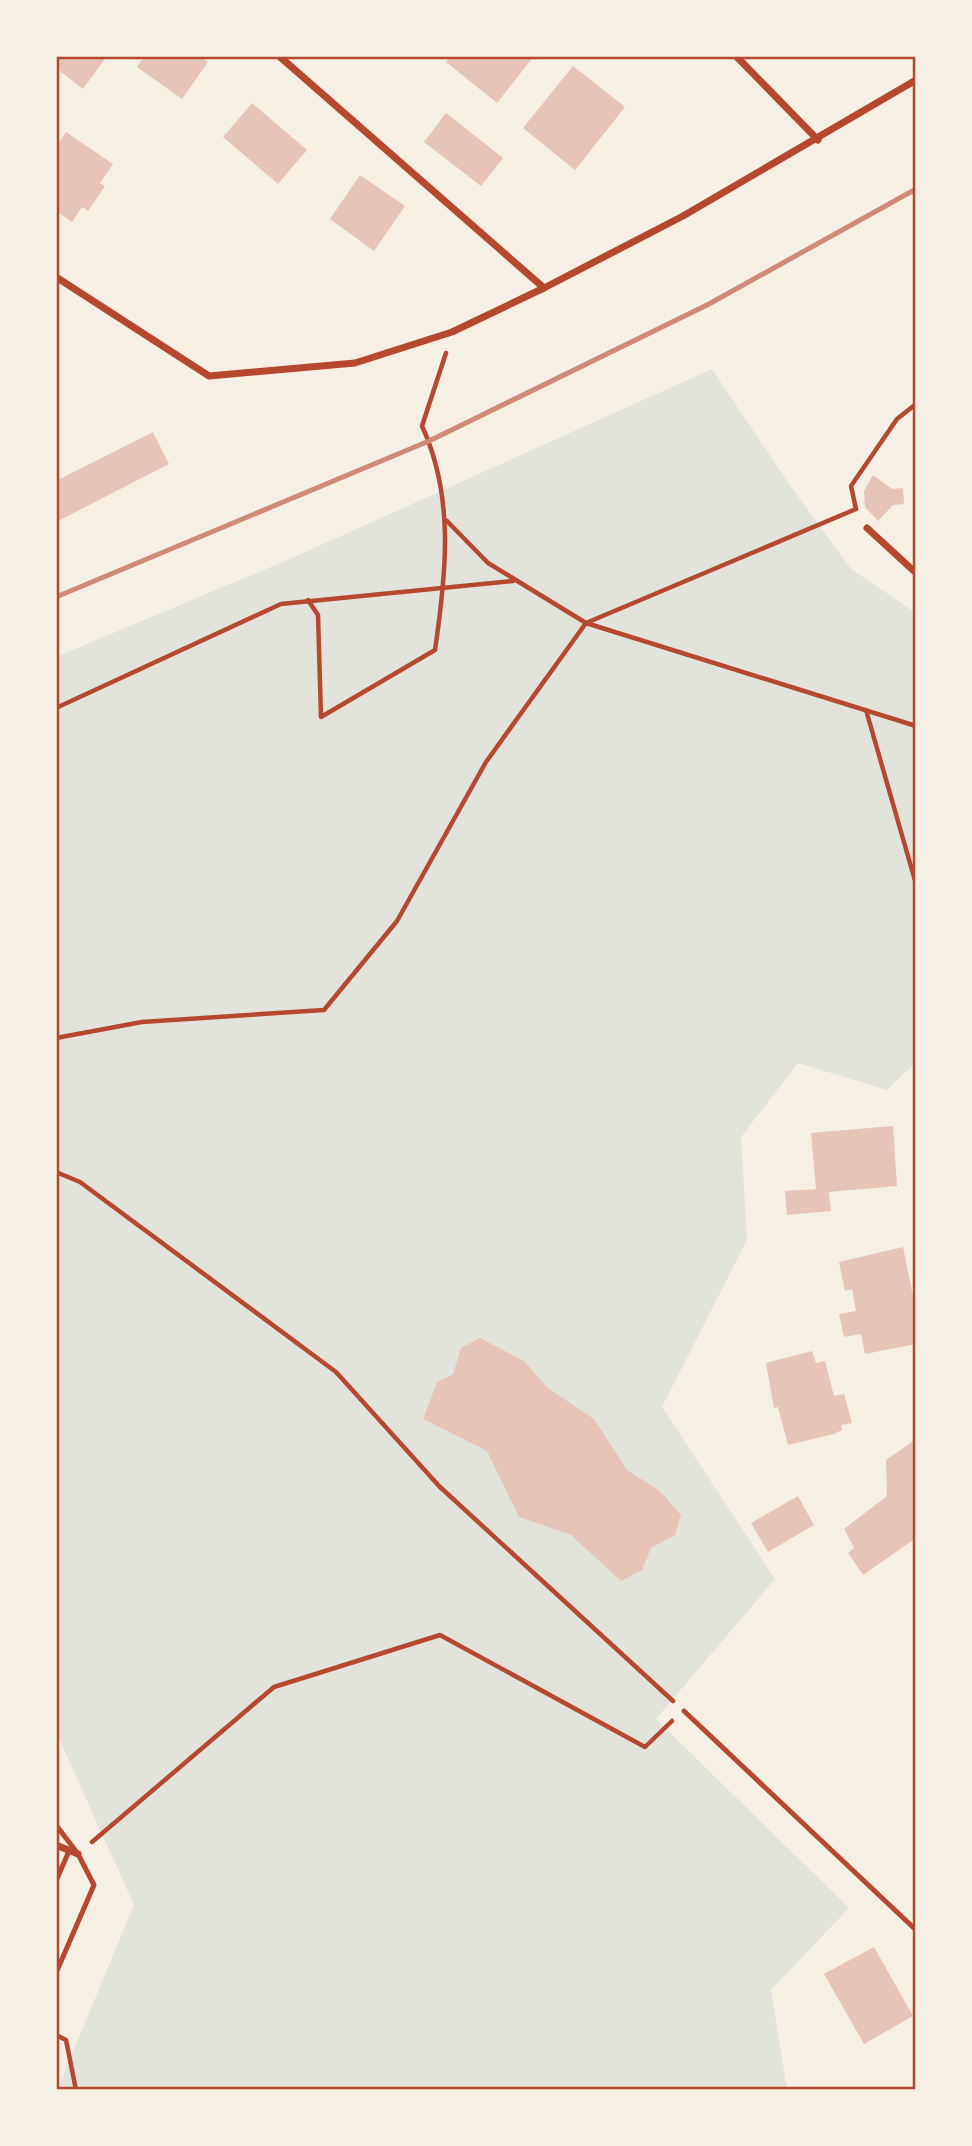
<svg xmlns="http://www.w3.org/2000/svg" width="972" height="2146" font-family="'Fira Sans Condensed',sans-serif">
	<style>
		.green { fill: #e2e4dc }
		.building { fill: #e6c5b7 }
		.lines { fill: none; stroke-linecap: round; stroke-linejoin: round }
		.path { stroke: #b5482f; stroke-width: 4.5 }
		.service { stroke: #b5482f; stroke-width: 5 }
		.minor { stroke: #b5482f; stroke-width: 7 }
		.rail { stroke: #cf8b77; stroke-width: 5 }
		.neatline { fill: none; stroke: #b5482f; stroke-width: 2.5 }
	</style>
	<rect width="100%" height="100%" fill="#f6efe4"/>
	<polygon class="green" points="712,369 789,484 851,569 916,613 916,1062 887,1090 798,1063 741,1137 747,1240 662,1407 775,1579 656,1719 849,1908 771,1990 787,2090 57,2090 134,1905 56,1732 56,657 292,558"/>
	<g class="building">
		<polygon points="56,56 107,56 83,89 56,68"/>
		<polygon points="145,56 200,56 208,62 182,99 137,67"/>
		<polygon points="451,56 534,56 497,103 446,62"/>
		<polygon points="573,66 625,107 575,170 523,128"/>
		<polygon points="252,103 307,150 278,184 223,137"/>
		<polygon points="446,113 503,158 481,186 424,142"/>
		<polygon points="66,132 113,164 100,183 105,186 88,211 82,207 72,222 56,211 56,147"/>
		<polygon points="360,175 405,206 374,251 330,219"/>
		<polygon points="153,432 169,464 56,522 56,481"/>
		<polygon points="873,475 892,489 903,488 904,504 893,505 878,521 865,507 864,491"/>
		<polygon points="893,1126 897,1186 829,1192 831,1211 787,1215 785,1191 816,1189 811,1133"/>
		<polygon points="903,1247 916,1311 916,1344 865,1354 861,1334 844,1337 839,1314 856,1311 852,1289 845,1291 839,1262"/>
		<polygon points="480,1338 524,1361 548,1388 594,1419 627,1470 660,1491 681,1515 675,1535 651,1548 642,1570 621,1581 571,1535 519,1517 487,1451 423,1419 437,1382 453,1374 461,1348"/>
		<polygon points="812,1351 816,1363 825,1361 834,1396 844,1394 852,1423 841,1425 842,1430 834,1434 788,1445 778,1407 774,1408 766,1363"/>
		<polygon points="916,1439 916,1538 863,1575 848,1553 854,1548 844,1529 887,1496 886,1460"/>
		<polygon points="798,1496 814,1525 768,1552 751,1523"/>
		<polygon points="874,1947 913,2016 864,2044 824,1974"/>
	</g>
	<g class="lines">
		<g class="path">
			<polyline points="856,509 851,486 897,419 916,404"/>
			<polyline points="447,521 488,563 586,623 916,726"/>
			<path d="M308,600L318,615L321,717L435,650C446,575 455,498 422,426L446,353"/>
			<polyline points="56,708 281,604 513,581"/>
			<polyline points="866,710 916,884"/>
			<polyline points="56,1038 142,1022 324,1010 397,921 486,762 586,623 856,509"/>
			<polyline points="56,1172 80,1182 336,1372 439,1486 673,1701"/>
			<polyline points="92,1842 274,1687 440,1635 645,1747 672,1721"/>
			<polyline points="56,2035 66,2040 76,2090"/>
		</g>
		<g class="service">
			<polyline points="684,1711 916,1930"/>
			<polyline points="56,1825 78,1854 94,1885 56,1973"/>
			<polyline points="56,1881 69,1851"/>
		</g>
		<g class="minor">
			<polyline points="279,56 544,288"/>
			<polyline points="736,56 818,140"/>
			<polyline points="56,277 209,376 355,363 452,332 544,288 683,216 916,80"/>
			<polyline points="867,528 916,573"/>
			<polyline points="56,1845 78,1854"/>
		</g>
		<polyline class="rail" points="56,597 429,441 709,304 916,189"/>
	</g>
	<rect width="972" height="2146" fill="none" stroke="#f6efe4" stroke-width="116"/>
	<rect x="58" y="58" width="856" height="2030" class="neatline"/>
</svg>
